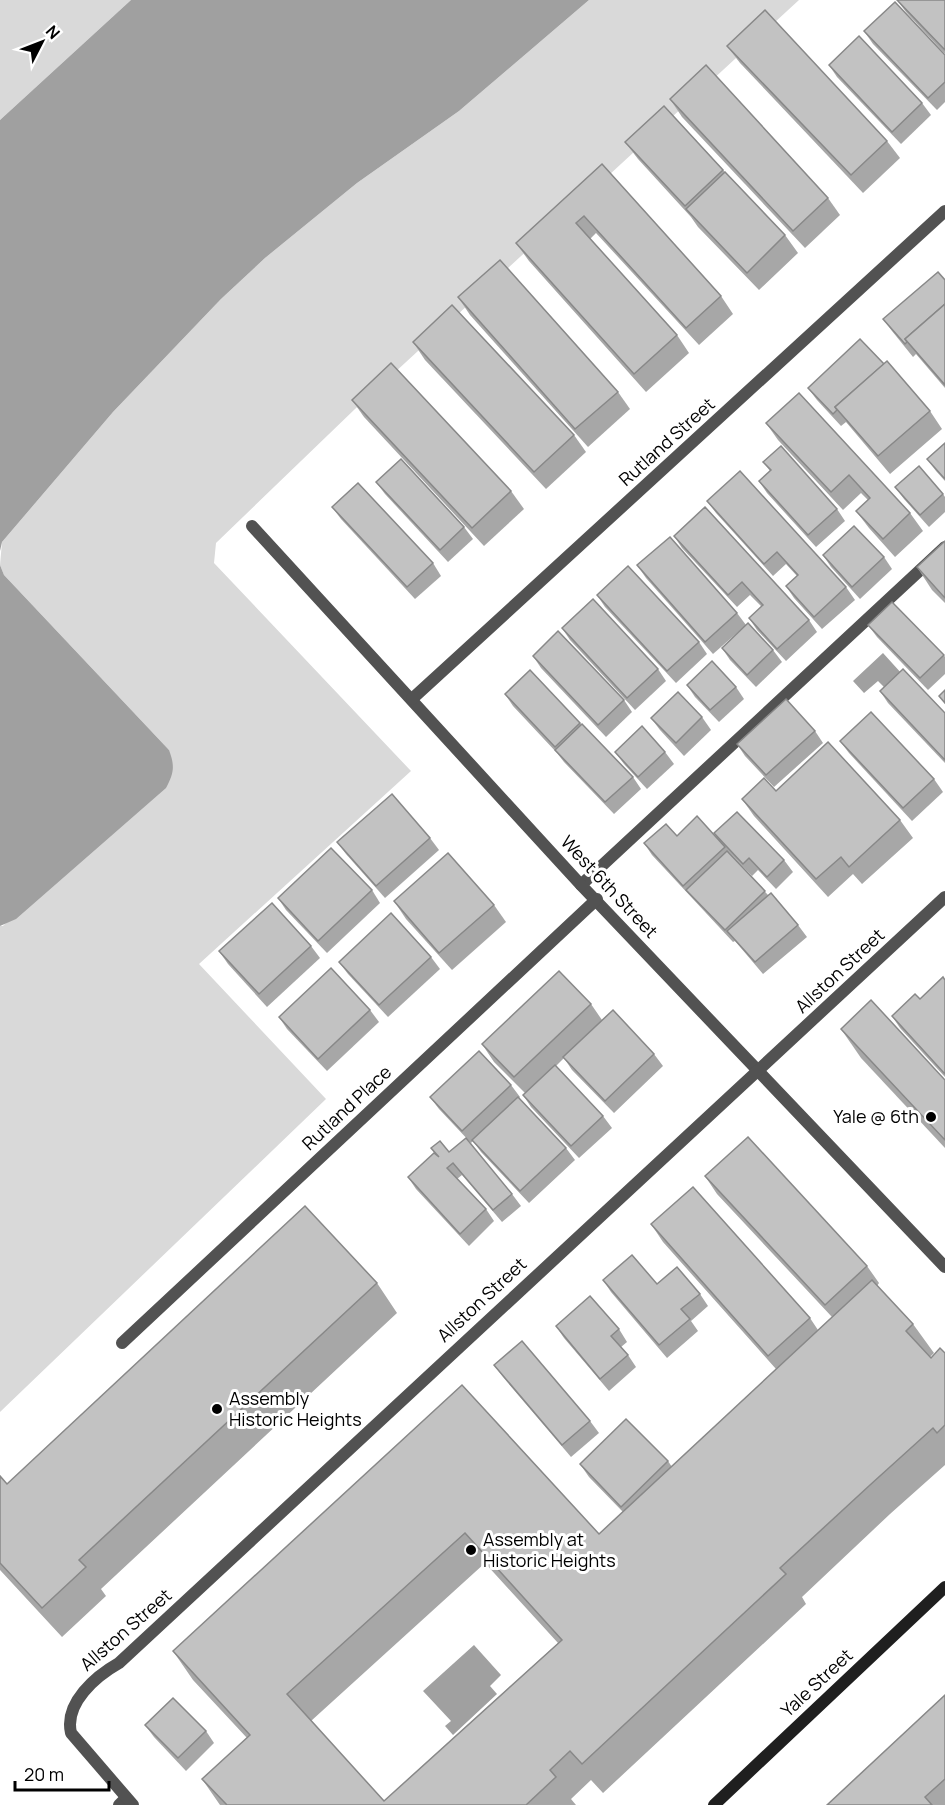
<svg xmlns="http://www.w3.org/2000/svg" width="945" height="1805" font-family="Manrope,sans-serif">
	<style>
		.green { fill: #d9d9d9 }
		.water { fill: #a0a0a0 }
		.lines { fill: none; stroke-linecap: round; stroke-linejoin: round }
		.lane { stroke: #525252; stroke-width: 12 }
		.street { stroke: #525252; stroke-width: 12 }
		.secondary { stroke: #1f1f1f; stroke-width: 12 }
		.wall { fill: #a7a7a7; fill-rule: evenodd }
		.building { fill: #c2c2c2; stroke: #888; stroke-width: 1.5; fill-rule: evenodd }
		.poi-dot { fill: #000; stroke: #fff; stroke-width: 2 }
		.labels { text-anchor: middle; stroke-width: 6; stroke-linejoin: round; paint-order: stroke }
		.street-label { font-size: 18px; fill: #000; stroke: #fff }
		.poi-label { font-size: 18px; fill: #000; stroke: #fff; text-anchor: start }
	</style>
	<rect width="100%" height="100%" fill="#fff"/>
	<g class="green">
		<polygon points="0,0 131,0 0,120"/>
		<polygon points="589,0 799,0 355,409 216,543 214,563 411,771 199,964 326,1099 0,1412 0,926 3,926 169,750 4,575 0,565 2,542 113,412 221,299 265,258 357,183 459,111"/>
	</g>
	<g class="water">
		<polygon points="131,0 589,0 459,111 357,183 265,258 221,299 113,412 2,542 0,551 0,120"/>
		<path d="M0,565L4,575L169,750C175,766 174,773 166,788L16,919L0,926Z"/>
		<polygon points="883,653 902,674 885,688 878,681 864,693 853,681"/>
		<polygon points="474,1645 501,1675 490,1686 497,1694 453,1735 445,1726 451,1721 423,1691"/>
	</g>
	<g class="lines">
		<g class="lane">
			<polyline points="581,885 945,547"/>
			<polyline points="119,1805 126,1798"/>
		</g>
		<g class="street">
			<polyline points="252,526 581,885 945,1267"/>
			<polyline points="412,699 945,211"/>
			<polyline points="122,1343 597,899"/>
			<path d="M133,1805L71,1733C64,1703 96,1676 119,1663L945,897"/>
		</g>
		<polyline class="secondary" points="714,1805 945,1587"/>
	</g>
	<g class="wall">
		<polygon points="897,0 945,0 945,54 906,12"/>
		<polygon points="864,31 945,55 945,102 937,110 873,44"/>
		<polygon points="727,46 887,141 900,158 863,193 740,63"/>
		<polygon points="829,65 922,103 931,115 901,144 837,77"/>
		<polygon points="670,99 828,198 840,215 805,248 682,117"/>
		<polygon points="664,106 725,172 785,235 798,253 759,290 698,227 691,217 638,159 625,142"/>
		<polygon points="602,164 721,296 733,314 699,345 596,233 590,239 677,335 689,353 646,392 529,261 516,243"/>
		<polygon points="945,280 945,388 916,354 913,357 892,331 883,319"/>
		<polygon points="458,297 618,392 630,409 588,447 470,315"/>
		<polygon points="413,342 574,435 586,452 546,489 425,360"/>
		<polygon points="808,388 930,411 942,429 890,474 846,422 841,426 817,400"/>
		<polygon points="352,400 511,491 524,509 484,546 364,417"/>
		<polygon points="766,423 910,513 923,531 895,557 869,528 856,511 868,500 861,493 843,510 778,440"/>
		<polygon points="945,443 945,481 936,471 927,459"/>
		<polygon points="763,462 837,509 845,521 816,547 767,493 759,481 770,471"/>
		<polygon points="376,482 464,527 473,539 448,562 385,494"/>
		<polygon points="895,487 943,494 945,497 945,512 929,527 904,499"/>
		<polygon points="707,501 846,587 855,600 822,629 794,598 786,586 797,576 786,564 773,576 716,513"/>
		<polygon points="332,507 433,563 441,576 415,599 341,519"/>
		<polygon points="674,536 809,620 817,632 786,661 757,630 749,618 762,607 750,595 737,607 682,548"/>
		<polygon points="945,541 945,603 932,590 917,567"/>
		<polygon points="823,555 884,557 892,569 860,599 831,567"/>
		<polygon points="637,565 737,613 746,625 713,654 646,578"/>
		<polygon points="597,595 699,642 707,654 676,683 605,607"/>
		<polygon points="868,625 944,655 945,657 945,674 928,690 877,637"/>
		<polygon points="562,628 658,669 666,681 635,710 570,640"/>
		<polygon points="722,648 773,650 782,662 756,687 730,660"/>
		<polygon points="533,656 624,700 632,712 606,737 541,668"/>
		<polygon points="687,685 736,687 744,699 719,722 695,697"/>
		<polygon points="880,691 945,713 945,763 888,703"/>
		<polygon points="505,694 580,723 633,777 641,789 614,814 564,762 557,753 513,706"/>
		<polygon points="702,717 711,730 684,756 660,730 651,718"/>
		<polygon points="815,731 823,743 774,787 745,756 737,744"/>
		<polygon points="840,741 934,779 943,792 912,821 849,753"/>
		<polygon points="615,752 665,752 674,764 647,789 624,764"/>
		<polygon points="776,791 900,820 913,838 862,884 853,874 828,897 754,816 742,799"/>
		<polygon points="714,833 784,860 793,872 776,889 758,870 752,876 728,851 768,895 798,925 807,937 763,974 735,941 733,942 652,855 644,843 719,841"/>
		<polygon points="430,838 439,850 385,898 346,854 337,842"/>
		<polygon points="372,890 380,903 327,953 286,910 278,898"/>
		<polygon points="394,901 494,905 506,922 452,970 406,919"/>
		<polygon points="311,946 320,958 267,1007 228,964 219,951"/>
		<polygon points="431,957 440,969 388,1017 348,974 339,962"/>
		<polygon points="945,980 945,1077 900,1028 892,1016 920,999"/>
		<polygon points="591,1004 602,1020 654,1054 663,1066 614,1113 572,1070 564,1058 556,1066 603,1116 612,1128 579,1158 531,1107 523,1095 525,1093 494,1062 482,1044"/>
		<polygon points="370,1010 379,1022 327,1071 287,1029 279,1017"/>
		<polygon points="841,1029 945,1080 945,1148 861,1058"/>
		<polygon points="511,1085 520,1097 519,1098 566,1148 575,1160 529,1203 481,1152 473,1141 471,1143 439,1109 430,1097"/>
		<polygon points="431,1148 449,1152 512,1194 521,1206 502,1222 462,1175 457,1179 486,1209 494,1221 469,1246 416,1189 408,1177 436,1155"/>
		<path d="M705,1176L867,1266L879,1283L877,1286L913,1324L934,1353L930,1357L931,1358L945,1353V1465L890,1514L802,1597L806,1604L603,1793L591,1780L571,1799L576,1805H220L202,1779L247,1738L193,1680L173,1651L462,1385L599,1534L623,1512L589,1477L580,1464L668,1461L672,1467L776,1369L663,1242L651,1224L810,1318L818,1330L832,1317L717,1194ZM485,1563L558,1643L384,1801L311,1721Z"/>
		<polygon points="603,1280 657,1284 700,1294 708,1306 691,1321 698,1331 667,1358 611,1292"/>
		<polygon points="377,1283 397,1313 101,1589 106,1596 62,1637 0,1570 0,1476 7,1484"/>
		<polygon points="556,1326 619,1329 627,1342 621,1347 628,1355 636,1367 609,1391 564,1338"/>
		<polygon points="494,1365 590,1421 599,1433 571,1457 503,1377"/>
		<polygon points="945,1695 945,1805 827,1805"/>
		<polygon points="145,1725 206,1731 214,1743 186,1771 154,1737"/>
	</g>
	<g class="building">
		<polygon points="897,0 945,0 945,50"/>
		<polygon points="895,2 945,55 945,82 928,98 864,31"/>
		<polygon points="765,10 887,141 851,175 727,46"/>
		<polygon points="859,36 922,103 892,132 829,65"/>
		<polygon points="706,65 828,198 793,231 670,99"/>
		<polygon points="664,106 723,170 685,206 625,142"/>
		<polygon points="602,164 721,296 686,328 584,216 576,223 677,335 634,374 516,243"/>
		<polygon points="725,172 785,235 747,273 686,209"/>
		<polygon points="500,260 618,392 575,429 458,297"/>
		<polygon points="938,272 945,280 945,304 905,339 907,342 905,344 883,319"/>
		<polygon points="945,304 945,385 905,339"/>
		<polygon points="452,305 574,435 534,472 413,342"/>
		<polygon points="860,339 884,364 835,407 837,410 833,414 808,388"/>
		<polygon points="887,361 930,411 878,456 835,407"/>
		<polygon points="391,363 511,491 472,528 352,400"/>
		<polygon points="799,393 910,513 883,539 856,511 870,498 849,475 831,492 766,423"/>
		<polygon points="945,443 945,479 927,459"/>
		<polygon points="781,446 837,509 808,535 759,481 771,470 763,462"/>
		<polygon points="401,459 464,527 440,550 376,482"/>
		<polygon points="919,466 943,494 920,515 895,487"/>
		<polygon points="740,471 846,587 814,617 786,586 798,575 777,552 764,564 707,501"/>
		<polygon points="358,483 433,563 407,587 332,507"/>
		<polygon points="705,507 809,620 777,649 749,618 763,605 742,582 728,595 674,536"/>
		<polygon points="854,526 884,557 852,587 823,555"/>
		<polygon points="670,537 737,613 705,642 637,565"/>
		<polygon points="945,541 945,598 917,567"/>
		<polygon points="628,566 699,642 667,671 597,595"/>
		<polygon points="593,599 658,669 627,698 562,628"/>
		<polygon points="892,602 944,655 920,678 868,625"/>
		<polygon points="748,623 773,650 747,675 722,648"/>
		<polygon points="558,631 624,700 598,725 533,656"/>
		<polygon points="712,661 736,687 710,710 687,685"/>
		<polygon points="903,669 945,713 945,760 880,691"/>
		<polygon points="530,670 580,723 555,747 505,694"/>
		<polygon points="945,690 945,703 939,696"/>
		<polygon points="678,692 702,717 676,743 651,718"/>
		<polygon points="786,699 815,731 766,775 737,744"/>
		<polygon points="871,712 934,779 903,808 840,741"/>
		<polygon points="582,724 633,777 605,802 555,750"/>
		<polygon points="642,726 665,752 638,777 615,752"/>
		<polygon points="828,742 900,820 849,867 841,857 816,879 742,799 764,778 776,791"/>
		<polygon points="392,794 430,838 376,886 337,842"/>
		<polygon points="737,812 784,860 767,877 749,858 743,864 714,833"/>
		<polygon points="697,816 725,847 683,886 644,843 666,824 677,836"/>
		<polygon points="331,848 372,890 318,941 278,898"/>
		<polygon points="727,851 765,891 725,930 686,890"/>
		<polygon points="448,853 494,905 439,953 394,901"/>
		<polygon points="771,893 798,925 755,962 727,931"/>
		<polygon points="272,903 311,946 259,994 219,951"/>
		<polygon points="391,913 431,957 379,1005 339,962"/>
		<polygon points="331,968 370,1010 318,1059 279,1017"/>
		<polygon points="559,971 591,1004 514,1077 482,1044"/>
		<polygon points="943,977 945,980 945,1074 892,1016 915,994 920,999"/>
		<polygon points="871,1000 945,1080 945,1140 841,1029"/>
		<polygon points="613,1010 654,1054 605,1101 563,1057"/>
		<polygon points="479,1051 511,1085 462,1131 430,1097"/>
		<polygon points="555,1065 603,1116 571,1146 523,1095"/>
		<polygon points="518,1097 566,1148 520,1191 472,1140"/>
		<polygon points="748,1137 867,1266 825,1305 705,1176"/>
		<polygon points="466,1138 512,1194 493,1210 453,1163 447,1168 486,1209 460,1234 408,1177 434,1153 439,1157 431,1148 440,1141 449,1152"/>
		<polygon points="693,1187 810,1318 768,1356 651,1224"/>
		<polygon points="305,1206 377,1283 79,1560 86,1567 42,1608 0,1563 0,1476 7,1484"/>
		<polygon points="632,1255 657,1284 677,1267 700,1294 681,1309 690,1319 659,1345 603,1280"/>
		<path d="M872,1280L913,1324L906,1331L931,1358L940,1348L945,1353V1425L937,1433L933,1428L870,1485L780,1568L786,1574L582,1764L570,1751L550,1770L556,1777L526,1805H227L202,1779L250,1735L173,1651L462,1385L599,1534ZM465,1533L562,1640L384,1801L287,1694Z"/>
		<polygon points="590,1296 619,1329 611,1336 628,1355 600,1379 556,1326"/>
		<polygon points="522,1341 590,1421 562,1445 494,1365"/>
		<polygon points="626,1419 668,1461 621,1507 580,1464"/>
		<polygon points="945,1695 945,1779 925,1797 932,1805 827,1805"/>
		<polygon points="173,1698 206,1731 178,1758 145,1725"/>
	</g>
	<g class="poi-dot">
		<circle cx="931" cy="1117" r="6"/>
		<circle cx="217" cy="1409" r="6"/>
		<circle cx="471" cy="1550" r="6"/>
	</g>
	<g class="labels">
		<g class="street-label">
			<text transform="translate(667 442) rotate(-42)" y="6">Rutland Street</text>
			<text transform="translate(609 887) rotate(47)" y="6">West 6th Street</text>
			<text transform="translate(840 971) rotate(-43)" y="6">Allston Street</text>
			<text transform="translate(347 1108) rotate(-43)" y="6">Rutland Place</text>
			<text transform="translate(482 1300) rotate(-43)" y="6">Allston Street</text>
			<text transform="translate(126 1630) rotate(-41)" y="6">Allston Street</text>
			<text transform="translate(817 1683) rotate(-43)" y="6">Yale Street</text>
		</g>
		<g class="poi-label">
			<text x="919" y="1123" text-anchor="end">Yale @ 6th</text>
			<text x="229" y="1405">Assembly<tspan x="229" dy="21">Historic Heights</tspan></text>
			<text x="483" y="1546">Assembly at<tspan x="483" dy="21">Historic Heights</tspan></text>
		</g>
	</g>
	<g transform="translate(42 42) rotate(48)" stroke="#ffffff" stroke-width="4.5" paint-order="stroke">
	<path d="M0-4.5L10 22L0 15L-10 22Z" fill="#000000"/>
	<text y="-9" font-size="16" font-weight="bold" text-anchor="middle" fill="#000000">N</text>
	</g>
	<path d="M15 1781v9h94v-9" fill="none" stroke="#000000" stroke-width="3"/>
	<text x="24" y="1781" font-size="18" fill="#000000" stroke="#ffffff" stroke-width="4.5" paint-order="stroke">20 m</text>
</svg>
